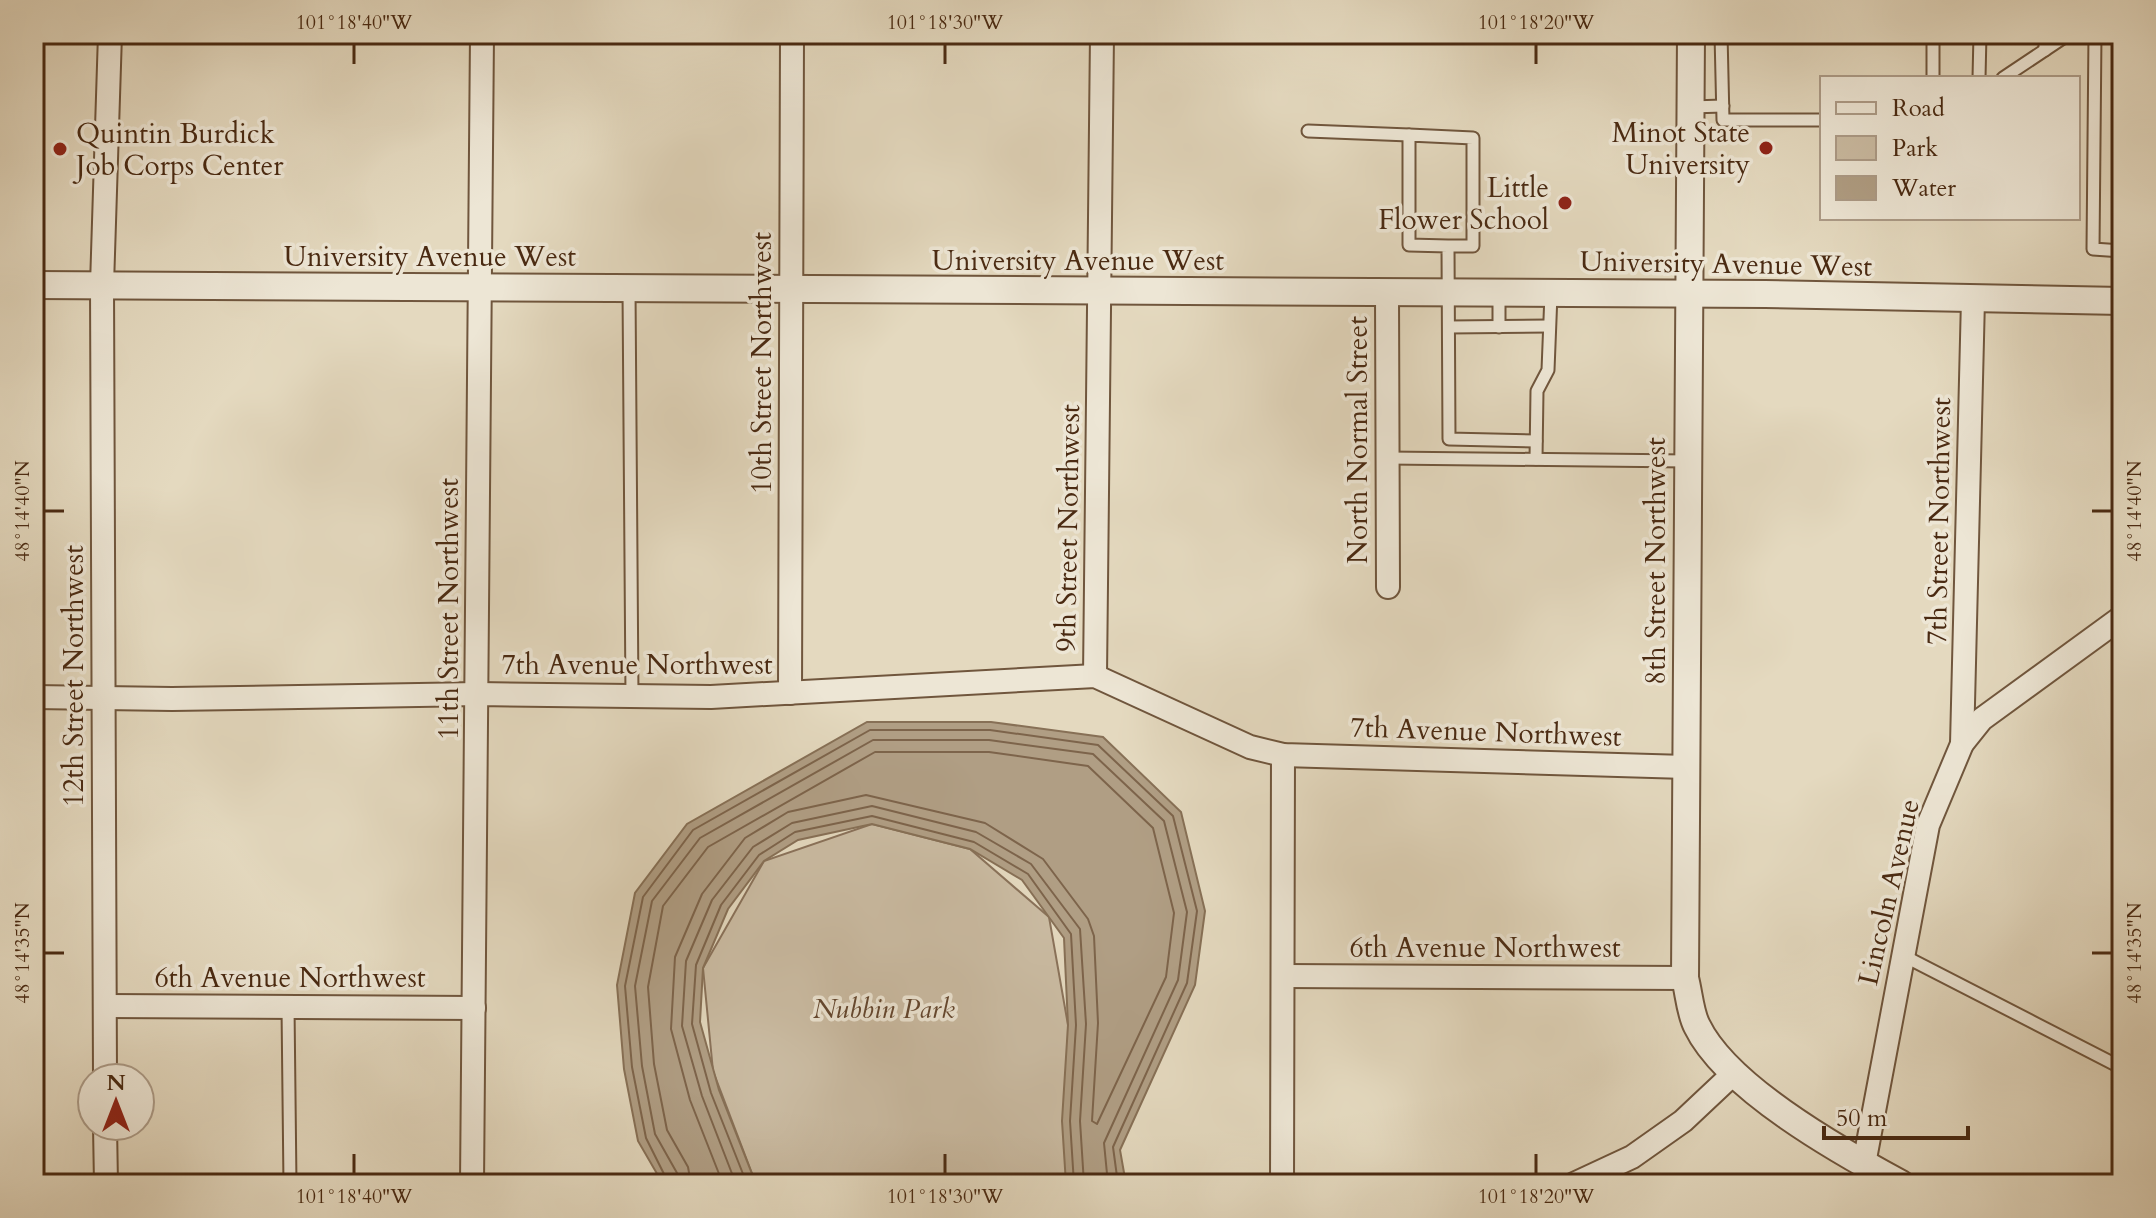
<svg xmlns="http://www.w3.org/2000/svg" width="2156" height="1218" font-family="Cardo,serif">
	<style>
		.green { fill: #cabba2; stroke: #8a725a; stroke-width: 2 }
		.water { fill: #b09e84; stroke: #877056; stroke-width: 2 }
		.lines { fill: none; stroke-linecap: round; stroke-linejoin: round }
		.shore { stroke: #7d644b; stroke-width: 2 }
		.service-casing { stroke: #70563d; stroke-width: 15 }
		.minor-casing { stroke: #70563d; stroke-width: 26 }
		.tertiary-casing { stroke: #70563d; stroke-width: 30 }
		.service { stroke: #ede6d5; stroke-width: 11 }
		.minor { stroke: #ede6d5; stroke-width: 22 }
		.tertiary { stroke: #ede6d5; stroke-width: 26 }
		.ticks { fill: none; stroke: #4a2a12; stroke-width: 3 }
		.poi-dot { fill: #8f2418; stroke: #ede6d5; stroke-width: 3 }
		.labels { text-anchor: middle; stroke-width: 7; stroke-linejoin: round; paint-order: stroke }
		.poi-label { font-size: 28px; fill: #4a2a12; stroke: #ede6d5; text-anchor: end }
		.street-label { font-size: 28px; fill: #4a2a12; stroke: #ede6d5 }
		.park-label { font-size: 28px; font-style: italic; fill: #64472f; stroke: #ede6d5 }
		.neatline { fill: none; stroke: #4a2a12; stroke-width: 3 }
		.ticks-label { font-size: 20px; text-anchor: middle; fill: #4a2a12 }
	</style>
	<rect width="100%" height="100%" fill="#e4d9bf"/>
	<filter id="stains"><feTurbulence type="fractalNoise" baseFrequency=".0025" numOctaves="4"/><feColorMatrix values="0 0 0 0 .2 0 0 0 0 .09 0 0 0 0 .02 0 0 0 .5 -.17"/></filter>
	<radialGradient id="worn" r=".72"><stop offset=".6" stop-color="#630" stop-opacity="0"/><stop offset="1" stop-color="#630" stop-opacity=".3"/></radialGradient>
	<polygon class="green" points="872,824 970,849 1049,917 1068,1025 1067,1184 756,1184 713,1071 703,968 764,861"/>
	<polygon class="water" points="867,722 991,722 1103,737 1181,812 1205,911 1195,985 1120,1150 1126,1184 1066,1184 1062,1121 1068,1025 1064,938 1022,880 970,849 872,824 798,840 764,861 728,909 703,968 700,1022 719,1090 756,1184 663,1184 638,1141 624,1069 617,985 635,893 687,824"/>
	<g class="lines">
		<g class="shore">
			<polyline points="669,1184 646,1138 632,1067 625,986 643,897 693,830 870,730 990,730 1098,745 1173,816 1197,911 1187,983 1113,1147 1118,1184"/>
			<polyline points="679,1184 677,1173 655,1134 642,1066 635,986 652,901 700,838 873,740 989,740 1093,754 1164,821 1187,912 1178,980 1104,1143 1108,1184"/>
			<polyline points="691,1184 688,1167 667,1130 654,1064 648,987 663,906 708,847 875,752 989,752 1088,766 1153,828 1174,913 1166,977 1097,1124 1092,1121 1098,1023 1094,936 1088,919 1043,859 985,823 866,795 788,812 745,838 702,894 675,957 671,1029 690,1100 723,1184"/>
			<polyline points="736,1184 702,1096 682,1026 686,961 712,900 753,847 792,823 872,806 976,832 1031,864 1080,929 1086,1024 1080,1121 1084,1184"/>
			<polyline points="747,1184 711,1093 692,1024 696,965 721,905 759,855 795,832 872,816 974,842 1028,874 1071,934 1076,1025 1070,1121 1074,1184"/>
		</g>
		<defs>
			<g id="service">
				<polyline points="1721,34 1723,120 1822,120"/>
				<polyline points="2095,34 2093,249 2122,251"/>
				<polyline points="2045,50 2045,34"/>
				<polyline points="1933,78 1933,34"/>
				<polyline points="1979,78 1980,34"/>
				<polyline points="2003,78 2069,34"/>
				<polyline points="1691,107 1723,106"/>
				<polyline points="1308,131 1409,135"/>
				<polyline points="1448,246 1409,245 1409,135 1473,138 1473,246 1448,246 1449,439 1536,441"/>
				<polyline points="629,289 632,696"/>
				<polyline points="1499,294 1499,327"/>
				<polyline points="1449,327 1549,326"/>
				<polyline points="1387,458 1688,461"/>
				<polyline points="1536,459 1537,391 1548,370 1551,294"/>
				<polyline points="1902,955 2122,1068"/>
				<polyline points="288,1007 290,1184"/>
			</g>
			<g id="minor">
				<polyline points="1387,294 1388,587"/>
				<polyline points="1095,676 1102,34"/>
				<polyline points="790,693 792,34"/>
				<polyline points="34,697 172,699 478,694 711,697 1095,676 1250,747 1283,755 1686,767"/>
				<polyline points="1962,744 1973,299"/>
				<polyline points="1284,976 1685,978"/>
				<polyline points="105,1006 474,1008"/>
				<polyline points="105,1078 102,285 110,34"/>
				<polyline points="105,1126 106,1184"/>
				<polyline points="1864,1164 1928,825 1962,744 1982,719 2122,617"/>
				<polyline points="472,1184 482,34"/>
				<polyline points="1282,1184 1283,755"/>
				<polyline points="1574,1184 1632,1157 1683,1121 1733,1074"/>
			</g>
			<g id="tertiary">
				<path d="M1691,34L1685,978C1689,993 1690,1013 1697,1026C1727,1088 1841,1152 1901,1184"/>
				<polyline points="34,285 1765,294 2122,301"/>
			</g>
		</defs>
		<use href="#service" class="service-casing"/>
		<use href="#minor" class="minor-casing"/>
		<use href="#tertiary" class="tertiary-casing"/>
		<use href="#service" class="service"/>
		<use href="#minor" class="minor"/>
		<use href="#tertiary" class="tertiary"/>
	</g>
	<path class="ticks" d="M354,44V64M945,44V64M1536,44V64M44,511H64M2092,511H2112M44,953H64M2092,953H2112M354,1154V1174M945,1154V1174M1536,1154V1174"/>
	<g class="poi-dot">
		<circle cx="1766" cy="148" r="8"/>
		<circle cx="60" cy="149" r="8"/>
		<circle cx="1565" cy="203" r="8"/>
	</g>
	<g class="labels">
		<g class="poi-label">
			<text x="1750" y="142">Minot State<tspan x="1750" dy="32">University</tspan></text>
			<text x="76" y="143" text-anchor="start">Quintin Burdick<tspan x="76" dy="32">Job Corps Center</tspan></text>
			<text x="1549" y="197">Little<tspan x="1549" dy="32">Flower School</tspan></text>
		</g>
		<g class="street-label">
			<text x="430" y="266">University Avenue West</text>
			<text x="1078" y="270">University Avenue West</text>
			<text transform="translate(1726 263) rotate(1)" y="10">University Avenue West</text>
			<text transform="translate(761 363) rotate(-90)" y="10">10th Street Northwest</text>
			<text transform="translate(1357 440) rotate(-90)" y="10">North Normal Street</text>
			<text transform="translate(1938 521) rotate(-89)" y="10">7th Street Northwest</text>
			<text transform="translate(1067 528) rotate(-89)" y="10">9th Street Northwest</text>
			<text transform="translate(1655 561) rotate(-90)" y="10">8th Street Northwest</text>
			<text transform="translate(448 609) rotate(-90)" y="10">11th Street Northwest</text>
			<text x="637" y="674">7th Avenue Northwest</text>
			<text transform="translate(73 676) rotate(-90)" y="10">12th Street Northwest</text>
			<text transform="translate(1486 731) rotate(2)" y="10">7th Avenue Northwest</text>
			<text transform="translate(1888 892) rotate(-77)" y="10">Lincoln Avenue</text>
			<text x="1485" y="957">6th Avenue Northwest</text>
			<text x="290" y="987">6th Avenue Northwest</text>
		</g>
		<g class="park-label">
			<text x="884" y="1018">Nubbin Park</text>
		</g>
	</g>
	<rect width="2156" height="1218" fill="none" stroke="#e4d9bf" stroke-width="88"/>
	<rect x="1820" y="76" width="260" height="144" fill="#ede6d5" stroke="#ac9b87" stroke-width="2"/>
	<rect x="1836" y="102" width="40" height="12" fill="#ede6d5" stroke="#ac9b87" stroke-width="2"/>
	<text x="1892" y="116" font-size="24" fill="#4a2a12">Road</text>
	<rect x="1836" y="136" width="40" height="24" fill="#cabba2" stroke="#ac9b87" stroke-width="2"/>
	<text x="1892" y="156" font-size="24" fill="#4a2a12">Park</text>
	<rect x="1836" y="176" width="40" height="24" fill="#b09e84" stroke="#ac9b87" stroke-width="2"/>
	<text x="1892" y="196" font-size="24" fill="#4a2a12">Water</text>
	<g transform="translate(116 1102)"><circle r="38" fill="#ede6d5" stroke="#ac9b87" stroke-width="2"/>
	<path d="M0-6L14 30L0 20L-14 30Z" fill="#8f2418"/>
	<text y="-12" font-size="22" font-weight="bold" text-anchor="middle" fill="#4a2a12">N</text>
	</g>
	<path d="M1824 1126v12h144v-12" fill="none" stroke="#4a2a12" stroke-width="4"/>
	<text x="1836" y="1126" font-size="24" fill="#4a2a12" stroke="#ede6d5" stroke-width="6" paint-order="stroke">50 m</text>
	<rect x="44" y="44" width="2068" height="1130" class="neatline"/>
	<g class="ticks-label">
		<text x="354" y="29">101°18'40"W</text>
		<text x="945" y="29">101°18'30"W</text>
		<text x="1536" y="29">101°18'20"W</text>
		<text transform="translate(22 511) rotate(-90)" y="7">48°14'40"N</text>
		<text transform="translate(2134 511) rotate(-90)" y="7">48°14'40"N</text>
		<text transform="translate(22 953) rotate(-90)" y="7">48°14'35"N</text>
		<text transform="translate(2134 953) rotate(-90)" y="7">48°14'35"N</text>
		<text x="354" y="1203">101°18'40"W</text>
		<text x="945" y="1203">101°18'30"W</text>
		<text x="1536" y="1203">101°18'20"W</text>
	</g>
	<rect width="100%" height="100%" filter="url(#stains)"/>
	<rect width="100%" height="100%" fill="url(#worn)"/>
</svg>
